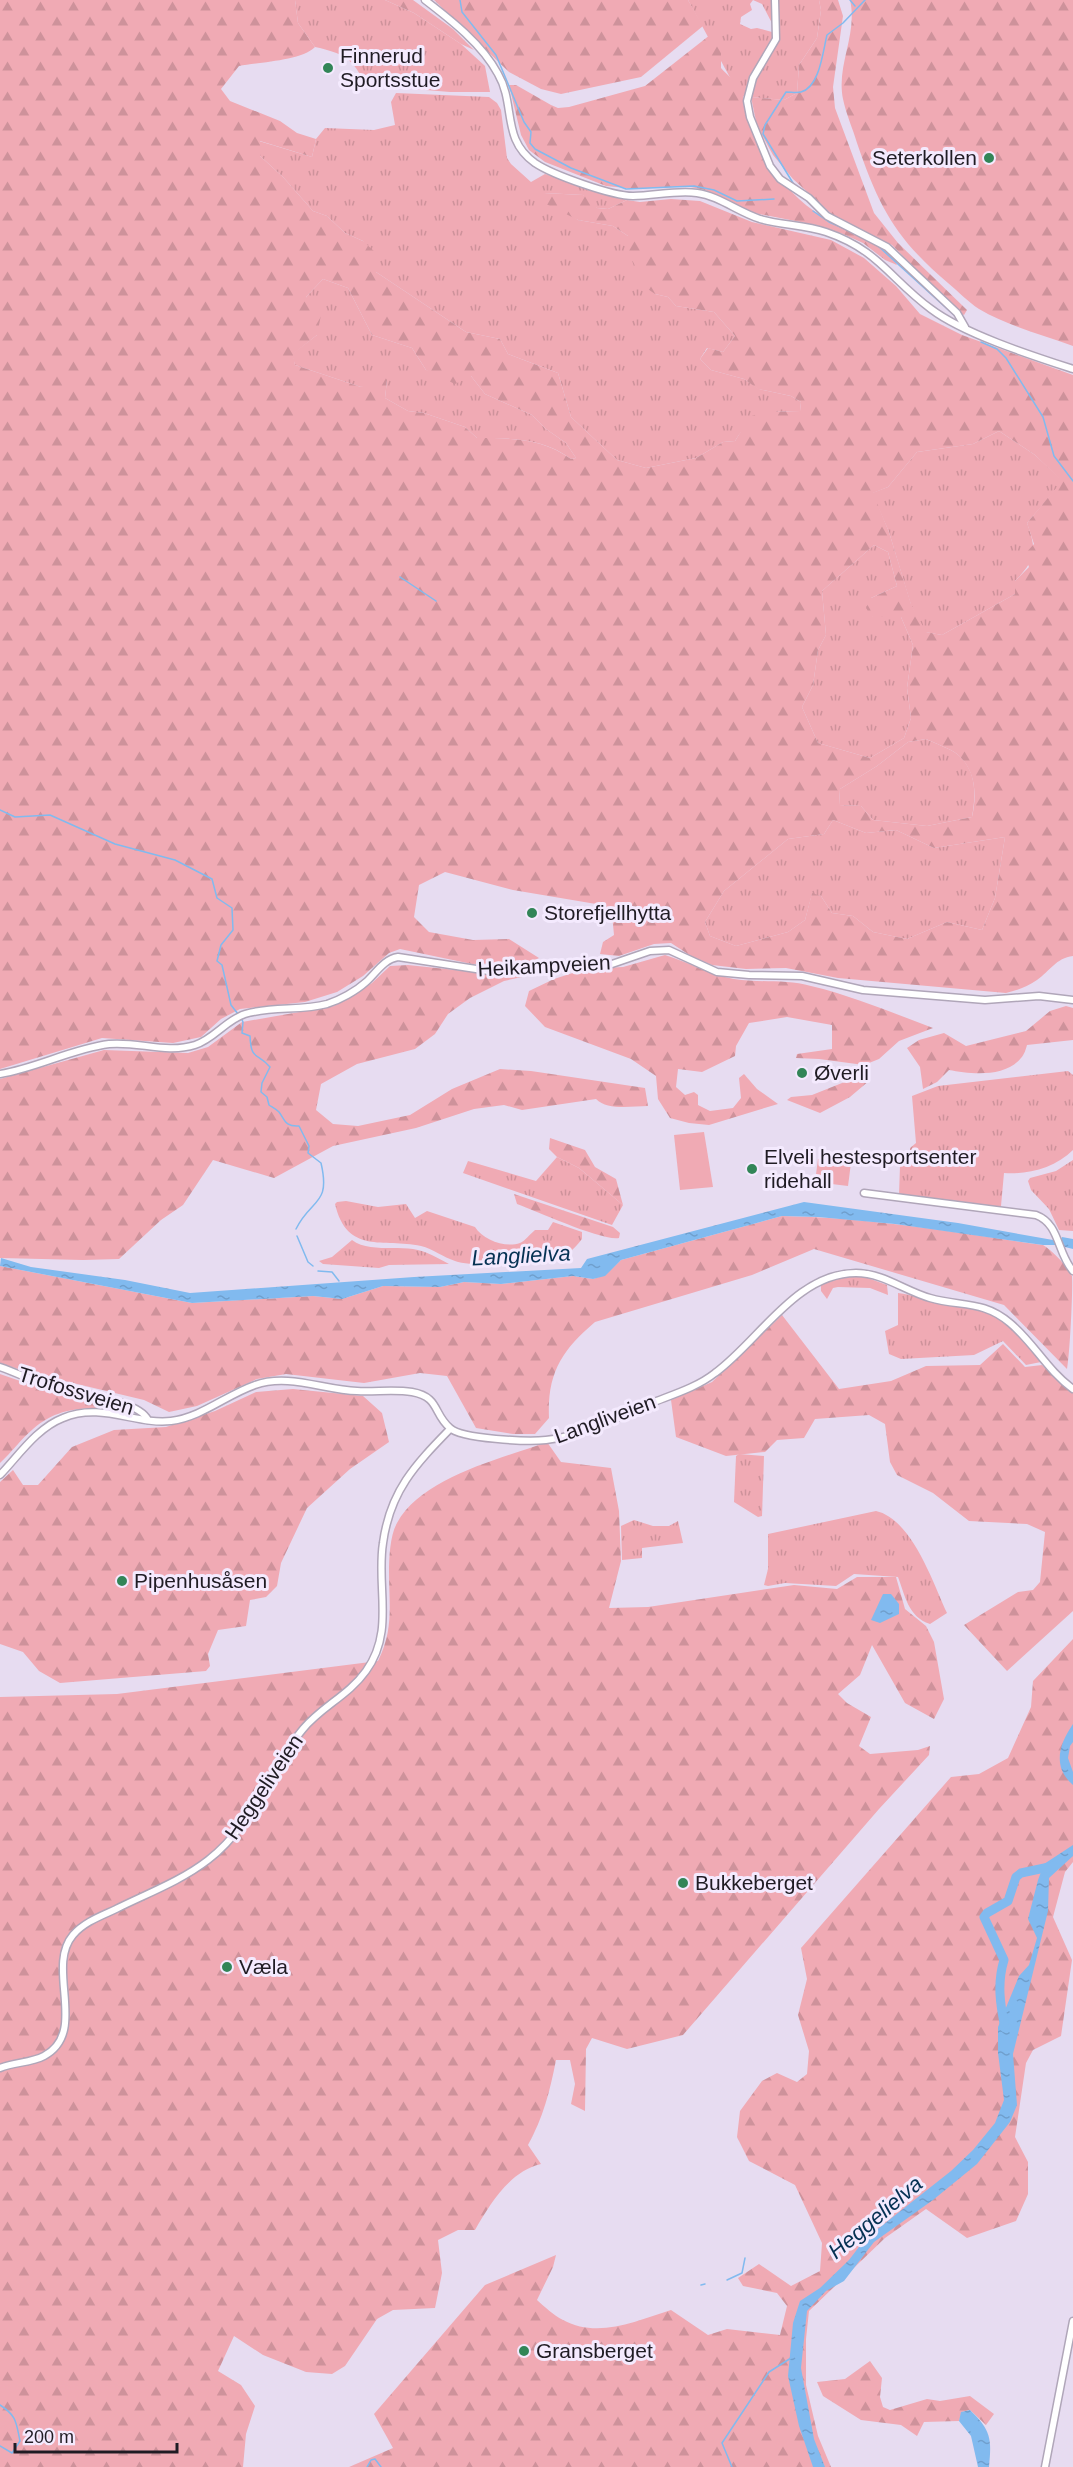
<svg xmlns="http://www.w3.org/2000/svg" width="1073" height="2467" font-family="Helvetica,sans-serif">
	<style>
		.grass { fill: url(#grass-tufts); fill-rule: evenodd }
		.forest { fill: url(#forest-firs); fill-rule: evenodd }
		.garden { fill: #f0aab4 }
		.water { fill: url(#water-ripples) }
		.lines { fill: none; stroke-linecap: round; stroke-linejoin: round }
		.stream { stroke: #81baef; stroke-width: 1.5 }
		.river { stroke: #81baef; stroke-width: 9 }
		.minor-casing { stroke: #b0a6b9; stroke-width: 9 }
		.minor { stroke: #fff; stroke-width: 6 }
		.poi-dot { fill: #328557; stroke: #f4eafe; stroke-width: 2 }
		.labels { text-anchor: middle; stroke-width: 6; stroke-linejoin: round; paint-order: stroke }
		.poi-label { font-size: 21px; fill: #201c24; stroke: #f4eafe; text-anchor: start }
		.street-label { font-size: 21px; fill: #201c24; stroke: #f4eafe }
		.water-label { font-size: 22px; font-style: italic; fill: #053153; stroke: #f4eafe }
	</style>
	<defs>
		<pattern id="grass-tufts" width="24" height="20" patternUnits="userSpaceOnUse" patternTransform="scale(1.5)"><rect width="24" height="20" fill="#f0aab4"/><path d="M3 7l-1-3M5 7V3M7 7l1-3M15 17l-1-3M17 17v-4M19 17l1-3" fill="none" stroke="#ce929b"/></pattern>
		<pattern id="forest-firs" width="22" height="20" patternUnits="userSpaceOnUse" patternTransform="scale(1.5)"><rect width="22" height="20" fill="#f0aab4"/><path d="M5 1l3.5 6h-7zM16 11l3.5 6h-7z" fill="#ce929b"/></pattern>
		<pattern id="water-ripples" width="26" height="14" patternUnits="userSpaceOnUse" patternTransform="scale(1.5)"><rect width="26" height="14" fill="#81baef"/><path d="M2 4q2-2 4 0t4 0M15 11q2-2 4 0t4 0" fill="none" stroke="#6f9fcd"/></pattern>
	</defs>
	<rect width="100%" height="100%" fill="#e7dcf1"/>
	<g class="grass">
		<path d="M295,0H385L414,13L461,44L485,66L490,92H450L365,85C354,58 342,53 315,47L298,23Z"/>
		<path d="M688,0H819L821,10L817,38L799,65L797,93L784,100L740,96ZM753,0L762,4L774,27L772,32L757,28L751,29L740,24L741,17L752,10L750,4Z"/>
		<path d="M396,93L489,97L497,103L501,110L507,158L511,164L531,182L545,174L627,200L608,209L597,208L583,195L544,193L578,220L613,226L628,236L655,294L668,297L676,306L714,312L735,336L723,352L707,348L700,359L711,370L744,379L759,389L791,396L801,402L800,411C767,412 754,410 735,441L723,442L696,458L646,468L617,460L571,417L558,373L508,354L500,339L466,332L376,272L363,241L345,233L327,216L313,211L283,177L260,156L259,141L312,157L316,139L325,128L374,130L395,125L391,102Z"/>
		<path d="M323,279L348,288L372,335L412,348L426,370L471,376L485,394L532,415L546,429L566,443L576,458L571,459C544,438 510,438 477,438L465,427L424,413L408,411L385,398L387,380L361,387L295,365L292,354L317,335L306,297Z"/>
		<path d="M999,431L1035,455L1063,481L1027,523C1037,550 1036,560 1015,581V594L942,635L925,632L911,605L889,532L872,493L888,487L917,452L973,444Z"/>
		<polygon points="874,545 888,552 897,586 871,598 873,617 901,617 913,645 907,688 911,718 904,738 870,758 818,743 802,707 813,685 818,650 826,635 822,591"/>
		<path d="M926,739C936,744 949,748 957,754C977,770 976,795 972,817L927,826L873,820L861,806L839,805L840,789L877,766L908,742Z"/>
		<polygon points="833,820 866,833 896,830 934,848 1005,837 995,898 982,930 947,922 907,939 873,932 853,916 832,913 821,896 812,894 805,920 788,932 736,946 710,936 705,922 724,891 788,839 824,834"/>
		<path d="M1068,1071L1073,1075V1150C1055,1168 1027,1175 1004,1173L1001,1206L995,1208L899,1195L900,1166L910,1160V1148L916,1143L912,1096L938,1086Z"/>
		<polygon points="557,1157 579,1168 623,1205 612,1225 463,1173 468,1161 536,1181"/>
		<polygon points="1073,1160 1073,1231 1059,1230 1049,1209 1031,1190 1028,1181 1030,1178 1056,1171"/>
		<path d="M346,1201L378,1207L406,1204L415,1218L427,1211L475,1227C483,1240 505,1248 520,1243C525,1241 530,1234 535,1230H548L553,1222L582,1232V1239C578,1244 574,1249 569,1252C546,1263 479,1269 455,1261C443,1257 433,1249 421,1246C383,1238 347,1255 335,1204L337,1202Z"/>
		<path d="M352,1240C368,1252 394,1246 413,1249C426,1251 438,1258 449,1264L389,1265L379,1268L323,1264L319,1261L332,1257Z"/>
		<polygon points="849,1275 865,1277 887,1285 888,1295 870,1288 838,1287 833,1288 827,1299 821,1291 821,1283"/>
		<path d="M898,1293C912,1294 924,1301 938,1303C953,1306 969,1304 983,1310C1008,1318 1025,1343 1041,1362L1026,1365L1003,1341L974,1355L901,1359L889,1354L885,1331L898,1325Z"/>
		<polygon points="739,1454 764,1456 762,1516 758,1517 734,1502 736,1456"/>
		<path d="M876,1511C912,1519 933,1583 947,1613L930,1624C908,1617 905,1595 898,1577L854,1574L836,1586L785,1583L768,1586L764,1585L768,1569V1534Z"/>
		<polygon points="634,1520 653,1526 669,1526 678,1521 683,1543 642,1548 642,1558 622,1560 621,1526"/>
	</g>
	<g class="forest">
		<path d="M0,0H295L298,23L315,47C301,61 259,62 239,66L221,89L230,101L280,121L297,133L316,139L312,157L260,141V156L283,177L313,211L327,216L345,233L363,241L376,253V272L466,332L500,339L508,354L558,373L571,417L617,460L646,468L696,458L723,442L735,441L743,428V419L763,412L800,411L801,402L791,396L758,389L744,379L711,370L700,359L708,348L723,352L735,336L714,312L676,306L668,297L655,294L645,287L627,249L628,236L613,226L578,220L542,202L544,193L583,195L593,199L597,208L608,209L627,200L640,202L671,199L700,201L752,222L831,240L864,258L896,286L920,314L962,335L1073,375V956C1056,958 1050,971 1037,980C1027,987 1018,990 1006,993L838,978L786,968L746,969L712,965L691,956L671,943L654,944L619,956L600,954L603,942L614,935L612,914L596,904L513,890L445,872L419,885L414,917L429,932L473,940L509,939L539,958L531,962L472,964L400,949L389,953L363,976L337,992L305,1002L240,1009L221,1019L201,1037L173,1043L102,1038L0,1069ZM323,279L348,288L372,335L412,348L426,370L455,384L471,376L485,394L532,415L546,429L566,443L576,458L571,459C543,438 510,438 477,438L465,427L424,413L408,411L385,398L387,380L383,374L361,387L295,365L293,354L317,335L321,315L306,297ZM999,431L1035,455L1062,481L1027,523L1034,544L1024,555L1029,567L1015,581V594L942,635L926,632L911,604L889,532L873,493L888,487L917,452L973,444ZM874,545L888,552L897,586L871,598L866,608L873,617H901L913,645L907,688L911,718L904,738L870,758L818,743L802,707L813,685L818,650L826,635L822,591ZM926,739C936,744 949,748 957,754C976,770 977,795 972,817L927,826L873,820L861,806L839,805L840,789L877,766L908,742ZM833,820L866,833L896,830L934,848L1005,837L995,898L982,930L947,922L907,939L873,932L853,916L832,913L821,896L812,893L805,920L788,932L736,946L710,936L705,922L724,891L788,839L824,834Z"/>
		<polygon points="385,0 413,0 453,29 474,50 461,44 414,13"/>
		<polygon points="434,0 688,0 703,26 641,77 561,94 541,89 509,72"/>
		<polygon points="819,0 838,0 843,16 833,87 835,108 874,213 898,243 967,310 964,315 959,313 892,245 835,217 793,179 773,155 757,126 751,97 784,100 797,93 799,65 817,38 821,10"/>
		<path d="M850,0H1073V346C1042,335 1008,326 979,309C968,302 958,291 948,283C895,238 879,207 857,143C853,129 846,114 843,99C836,65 858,34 850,0Z"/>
		<path d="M715,31L721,48V68C727,75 739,84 742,92C744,96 743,102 744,106C745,113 748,121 751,128C763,160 786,191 814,211C836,227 888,239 897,265L885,260L863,243L843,234L816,225L754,213L705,190L686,186L636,189L606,186L545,162L529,150L521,135L509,85H516L551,105L558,108L569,107L645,86Z"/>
		<path d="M665,955C689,962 709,975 734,979C760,983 786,979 811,986C853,996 893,1013 933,1028L899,1041L879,1059L864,1065L819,1059L796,1058L797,1054L832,1049V1025L787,1017L749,1023L736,1046L735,1056L702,1072L678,1069L676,1087L685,1095L694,1092L698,1095V1105L710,1111L733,1108L741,1098L739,1078L744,1074L757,1089L778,1104L709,1125L689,1123L670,1118L658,1099L656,1076L631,1059L545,1027L525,1006L529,991L554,979L585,969L623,967Z"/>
		<path d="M408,965L522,977L504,981L470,998L448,1014L435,1034L415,1049L357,1064L321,1084L316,1110L333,1124L358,1126L410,1115L452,1089L500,1069L531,1071L645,1088L648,1106C632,1106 608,1111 596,1099L522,1110L504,1105L474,1109L416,1128L333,1146L274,1178L213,1160L183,1205L161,1220L119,1259L83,1260L0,1258V1079L104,1050L188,1053L208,1047L242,1022L334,1006L372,983L390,966Z"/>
		<path d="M1066,1006L1073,1008V1040L1027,1045C1026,1049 1024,1055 1021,1058C1005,1078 970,1074 949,1070L937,1082L923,1089L920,1067L907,1048L919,1040L944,1033L966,1046L1026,1031L1050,1011Z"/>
		<polygon points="870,1080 850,1097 820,1113 787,1100 791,1097 812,1095 847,1081"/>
		<polygon points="550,1138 585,1150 595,1167 616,1179 623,1205 579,1168 557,1157 549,1149"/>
		<path d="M514,1194L613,1227L620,1233L619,1238C601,1241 537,1211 517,1204Z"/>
		<path d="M782,1216C869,1217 957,1233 1043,1245C1053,1251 1066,1265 1072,1276C1073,1287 1070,1354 1067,1369L1004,1305L814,1249L752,1275L595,1322C562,1350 547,1373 549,1418L535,1434H513L476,1428L447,1376L420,1373L364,1383L286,1374L257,1379L197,1406L169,1412L144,1400L27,1372L0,1363V1266L192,1303L313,1296L342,1299L383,1286L440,1287L464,1282L501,1284L573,1276L593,1279L605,1275L621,1260Z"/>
		<polygon points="782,1315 839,1389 891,1381 926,1366 980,1365 1003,1344 1025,1367 1042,1365 1063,1386 1073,1392 1073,1611 1007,1671 964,1625 1018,1592 1033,1590 1040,1582 1045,1532 1027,1524 969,1521 933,1493 897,1475 890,1462 885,1424 869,1415 815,1419 804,1438 777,1440 765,1452 726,1456 676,1437 671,1400 712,1382"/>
		<path d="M0,1374L49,1391L119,1405L113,1409C83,1407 57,1408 33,1429C21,1439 12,1452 0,1463Z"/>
		<polygon points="293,1389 363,1396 382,1413 389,1442 350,1469 307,1508 281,1563 277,1586 266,1597 250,1600 246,1626 218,1630 208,1654 210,1666 206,1671 60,1683 39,1671 23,1652 0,1644 0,1482 13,1470 23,1485 38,1485 72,1447 114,1430 166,1427 215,1411 256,1392"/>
		<path d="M547,1442L561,1462L611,1468L619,1511L621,1561L609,1608L648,1607L794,1585L837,1589L857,1577H896L905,1609L926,1626L934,1642L944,1699L934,1719L905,1703L872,1645L860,1675L838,1694L847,1703L871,1717L859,1746L870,1754L918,1750L930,1746L929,1755L879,1809L683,2035L627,2049L592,2038L586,2049L585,2111L571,2104L575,2084L570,2060H556C550,2091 543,2118 528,2145L541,2164C510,2171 490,2204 475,2230H458L438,2240L442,2273L435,2308L393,2310L377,2319L345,2366L332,2374L306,2372L263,2355L234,2336L218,2371L241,2385L255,2406L246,2434L243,2467H0V1697L117,1694L378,1661C394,1629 389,1605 389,1572C389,1558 390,1535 397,1523C422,1477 501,1459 547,1442Z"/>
		<path d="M1073,1639V1862L1065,1872L1053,1917L1072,1960L1061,2036L1033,2050L1026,2063L1015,2137L1028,2162V2194L1016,2221L967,2238L926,2209L885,2238L809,2311L806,2339V2385L818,2436L831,2467H349L393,2448L374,2414L485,2285L556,2255L553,2267L537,2300C545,2307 553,2315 563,2320C598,2339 636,2321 671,2310L708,2335L727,2329L780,2335L787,2306L777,2293L743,2286L738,2278L759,2264L791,2286L820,2271L822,2243L795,2185L749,2161L737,2137L740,2111L762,2081L777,2073L797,2082L807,2074L809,2051L798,2015L807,1979L801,1948L951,1777L979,1774L1008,1758L1031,1707L1033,1681Z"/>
		<polygon points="870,2361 882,2378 880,2397 883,2407 890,2410 927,2399 940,2401 970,2396 994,2414 986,2425 970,2410 962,2412 959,2421 924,2422 917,2436 901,2425 861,2420 823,2396 817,2382 845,2379"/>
	</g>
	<g class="garden">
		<polygon points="704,1132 713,1187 680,1190 674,1135"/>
		<polygon points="818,1159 851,1163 848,1186 815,1182"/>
	</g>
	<g class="water">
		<polygon points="804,1202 958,1223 1053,1240 1061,1240 1062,1237 1073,1239 1073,1249 1065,1247 1063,1245 1043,1245 895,1224 818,1217 782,1216 621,1260 605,1276 593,1279 573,1276 501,1284 464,1282 440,1287 383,1286 342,1299 313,1296 192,1303 0,1266 1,1258 31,1267 125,1280 190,1293 414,1277 581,1268 587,1259"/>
		<polygon points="883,1594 891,1594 899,1604 899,1614 880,1623 871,1620"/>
		<path d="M1073,1724V1742L1070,1746L1068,1758L1073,1772V1785C1052,1767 1059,1744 1073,1724Z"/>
		<polygon points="1073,1845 1073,1856 1049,1878 1048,1911 1013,2054 1017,2105 1010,2122 977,2164 933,2200 874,2242 844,2281 826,2291 807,2311 801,2368 814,2439 825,2467 813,2467 799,2426 788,2376 793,2323 800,2301 820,2288 849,2260 865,2239 951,2171 973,2150 995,2123 1004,2100 998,2053 998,2027 1019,1976 1029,1965 1037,1938 1028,1919 1038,1880 1044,1864"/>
		<path d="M970,2410C991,2430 992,2439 989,2467H978L971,2436L959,2421L961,2412Z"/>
	</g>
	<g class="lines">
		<g class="stream">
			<polyline points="460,0 462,12 496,55 524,122 531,132 530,143 535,149 571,168 626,189 694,186 714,190 737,201 774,199"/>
			<polyline points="850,0 855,6"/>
			<path d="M793,183L763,134L765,125L786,92C791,92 797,93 801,92C820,87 823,50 827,35L843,23L865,0"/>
			<polyline points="813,211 829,222 852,232"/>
			<polyline points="877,245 954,315"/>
			<polyline points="981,342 997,349 1006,358 1043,417 1054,456 1073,481"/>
			<polyline points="400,577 436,601"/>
			<polyline points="0,810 15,817 50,815 115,844 175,860 212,879 217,898 232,908 233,930 221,945 217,961 222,965 231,1005 238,1014"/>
			<path d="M241,1018L243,1022L242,1033L250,1036C251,1061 257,1052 270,1067L262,1083L261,1092L267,1097L269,1105C272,1107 276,1109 279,1112C285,1120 285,1127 299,1126L309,1146L308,1153L321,1163C331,1206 311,1198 296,1229"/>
			<polyline points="297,1236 308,1262 313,1266"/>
			<polyline points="318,1271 332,1272 339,1281"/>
			<polyline points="727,2280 742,2273 745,2258"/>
			<polyline points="701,2285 705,2284"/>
			<path d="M0,2405C17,2416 16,2422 20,2441L12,2453L0,2446"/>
			<polyline points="367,2467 371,2460 375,2459 381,2467"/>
			<polyline points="732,2467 722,2443 769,2372 791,2358"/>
		</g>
		<path class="river" d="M1005,2028C1000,2004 997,1983 1004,1960L984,1917L987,1913L1008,1901L1016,1877L1021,1873L1054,1866"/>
		<defs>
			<g id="minor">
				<path d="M425,0C451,20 482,44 498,74C516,105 501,139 535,163C553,175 612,196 633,196C654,196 676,190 697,193C719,196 738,212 760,219C781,225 805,225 826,232C879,250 890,279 931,309C964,334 1033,356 1073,369"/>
				<polyline points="775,0 776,39 753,78 747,101 750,117 770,166 780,179 809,198 827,216 887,247 957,313 965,327"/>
				<path d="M0,1074C37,1068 71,1049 109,1044C138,1041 166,1054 195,1045C214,1039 226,1020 245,1014C271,1006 301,1011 327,1004C340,1000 356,991 366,982C376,973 384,959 398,957L489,971L612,964L650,951L669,950L717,972L749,975L802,976L863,990L985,1000L1039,996L1073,1000"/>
				<path d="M864,1193L1036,1215C1060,1224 1057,1253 1073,1271"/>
				<path d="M0,1367C18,1373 34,1382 52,1387C75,1394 138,1399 148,1420"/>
				<path d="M0,1475C19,1455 37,1428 63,1418C101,1402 136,1425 171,1421C202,1417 226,1395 255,1385C288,1373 324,1390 357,1391C376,1392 394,1389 412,1392C440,1397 433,1414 450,1428C461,1439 529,1442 546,1440C582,1436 616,1418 649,1404C671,1395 696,1388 715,1373C759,1341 796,1273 856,1273C883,1273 905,1291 930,1298C961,1307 983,1300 1010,1323C1034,1343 1047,1370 1073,1389"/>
				<path d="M0,2068C14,2062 31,2063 44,2056C89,2032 45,1968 73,1935C84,1922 101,1916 116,1909C146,1894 181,1881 208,1860C253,1826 268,1771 303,1729C321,1707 349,1695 366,1671C395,1631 376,1587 383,1543C390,1491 415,1465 450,1429"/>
				<polyline points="1045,2467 1073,2321"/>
			</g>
		</defs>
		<use href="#minor" class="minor-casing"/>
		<use href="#minor" class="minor"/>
	</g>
	<g class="poi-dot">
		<circle cx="328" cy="68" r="6"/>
		<circle cx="989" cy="158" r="6"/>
		<circle cx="532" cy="913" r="6"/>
		<circle cx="802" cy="1073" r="6"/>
		<circle cx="752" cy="1169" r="6"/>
		<circle cx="122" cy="1581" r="6"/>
		<circle cx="683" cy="1883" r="6"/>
		<circle cx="227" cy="1967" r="6"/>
		<circle cx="524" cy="2351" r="6"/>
	</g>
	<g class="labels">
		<g class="poi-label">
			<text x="340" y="63">Finnerud<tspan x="340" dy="24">Sportsstue</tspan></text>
			<text x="977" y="165" text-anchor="end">Seterkollen</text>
			<text x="544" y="920">Storefjellhytta</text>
			<text x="814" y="1080">Øverli</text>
			<text x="764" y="1164">Elveli hestesportsenter<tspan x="764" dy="24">ridehall</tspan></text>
			<text x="134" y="1588">Pipenhusåsen</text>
			<text x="695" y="1890">Bukkeberget</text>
			<text x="239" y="1974">Væla</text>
			<text x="536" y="2358">Gransberget</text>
		</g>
		<g class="street-label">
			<text transform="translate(544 966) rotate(-3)" y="7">Heikampveien</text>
			<text transform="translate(76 1391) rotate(17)" y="7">Trofossveien</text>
			<text transform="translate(605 1419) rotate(-20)" y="7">Langliveien</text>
			<text transform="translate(264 1787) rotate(-56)" y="7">Heggeliveien</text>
		</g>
		<g class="water-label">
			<text transform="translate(521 1255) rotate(-3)" y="8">Langlielva</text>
			<text transform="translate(875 2217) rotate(-40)" y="8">Heggelielva</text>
		</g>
	</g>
	<path d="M15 2443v9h162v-9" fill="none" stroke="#201c24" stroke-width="3"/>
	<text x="24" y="2443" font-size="18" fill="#201c24" stroke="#f4eafe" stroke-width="4.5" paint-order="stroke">200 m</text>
</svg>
